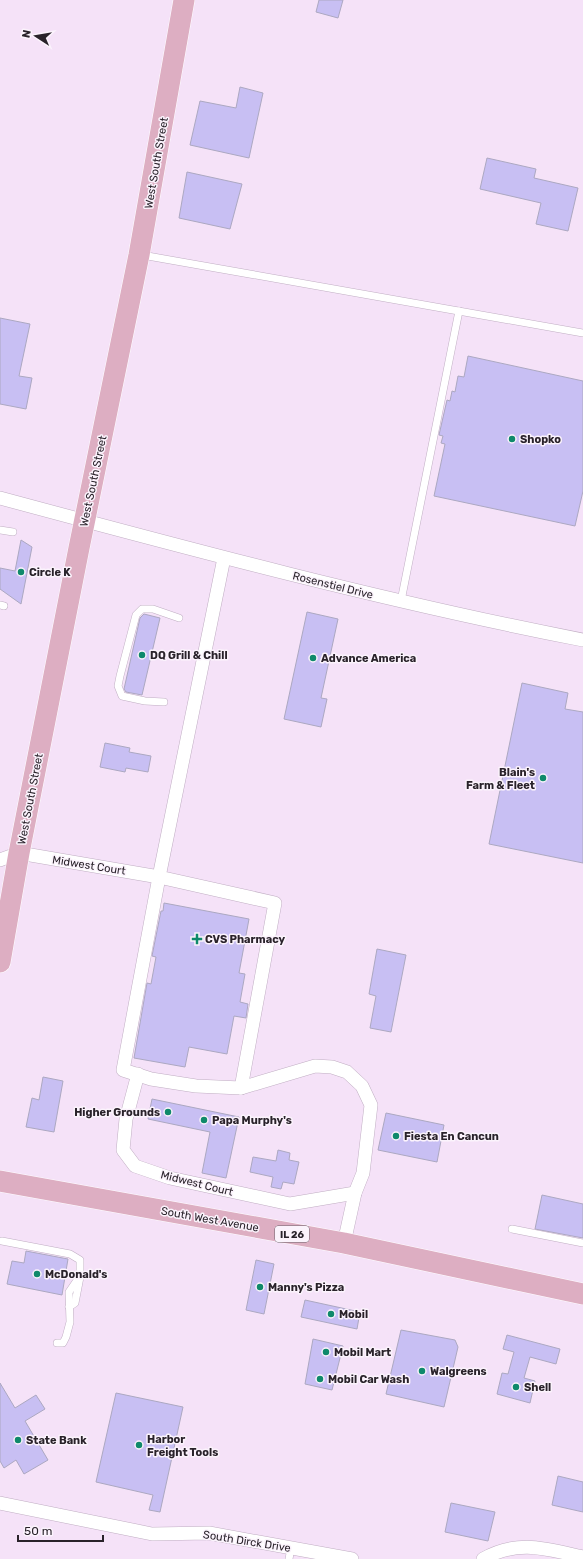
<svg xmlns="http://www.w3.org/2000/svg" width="583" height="1559" font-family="Rubik,sans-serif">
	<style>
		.building { fill: #c8bff3; stroke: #aca8c1 }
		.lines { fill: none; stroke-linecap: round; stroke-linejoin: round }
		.lane-casing { stroke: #c0aec3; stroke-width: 8 }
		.street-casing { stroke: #c0aec3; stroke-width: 14 }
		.primary-casing { stroke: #fff; stroke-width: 22 }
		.lane { stroke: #fff; stroke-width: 7 }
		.street { stroke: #fff; stroke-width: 13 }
		.primary { stroke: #ddaec2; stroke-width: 21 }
		.poi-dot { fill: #0f896b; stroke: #fbf3fc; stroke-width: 1.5 }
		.labels { text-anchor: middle; stroke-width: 3; stroke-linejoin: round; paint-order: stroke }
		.shield { fill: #fbf3fc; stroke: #686169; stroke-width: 1 }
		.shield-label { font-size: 10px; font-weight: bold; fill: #29222a }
		.street-label { font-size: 11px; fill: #29222a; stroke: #fbf3fc }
		.poi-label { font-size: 11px; font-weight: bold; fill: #29222a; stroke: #fbf3fc; text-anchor: start }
	</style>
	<rect width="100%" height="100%" fill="#f5e2f8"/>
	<g class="building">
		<polygon points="319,0 343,0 338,18 316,12"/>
		<polygon points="240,87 263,93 249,158 190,145 200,101 236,108"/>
		<polygon points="487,158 536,169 534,178 578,188 568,231 536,224 541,203 480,189"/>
		<polygon points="187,172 242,184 230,229 179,218"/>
		<polygon points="0,318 30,324 19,376 32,378 26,409 0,404"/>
		<polygon points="468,356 583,381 583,491 575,526 434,496 445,444 441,443 443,436 439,435 447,400 450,401 452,391 455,392 458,376 464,377"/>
		<polygon points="21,540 32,547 21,604 0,589 0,568 15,571"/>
		<polygon points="307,612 338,619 321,698 327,699 321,727 284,719"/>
		<polygon points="144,614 160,618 142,695 126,692 124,689 140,618"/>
		<polygon points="522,683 568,693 565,709 583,712 583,863 489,844"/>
		<polygon points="105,743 130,748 129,752 151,756 148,772 126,768 125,772 100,767"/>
		<polygon points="164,903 249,919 239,973 245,974 240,1002 248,1004 246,1018 234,1016 227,1054 189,1047 185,1067 134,1058 147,983 151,984 156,957 152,956 161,911 163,911"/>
		<polygon points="377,949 406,955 391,1032 370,1028 376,996 369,994"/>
		<polygon points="43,1077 63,1081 54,1132 26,1127 32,1098 39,1100"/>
		<polygon points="152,1099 239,1117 226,1178 202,1173 210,1132 148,1119"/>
		<polygon points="386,1113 444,1125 437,1162 378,1150"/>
		<polygon points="278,1150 290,1153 289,1160 299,1162 294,1184 283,1182 281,1189 271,1187 273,1177 250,1172 253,1157 276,1161"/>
		<polygon points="542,1195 583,1204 583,1238 535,1229"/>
		<polygon points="26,1251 68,1259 62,1295 7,1284 12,1261 24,1263"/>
		<polygon points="256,1260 274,1264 264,1314 246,1310"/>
		<polygon points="305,1300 360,1312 357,1329 301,1317"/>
		<polygon points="401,1330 455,1340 458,1347 444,1407 386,1394"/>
		<polygon points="507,1335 560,1349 556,1364 530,1357 524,1378 535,1381 530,1403 497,1394 502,1373 508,1374 514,1352 503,1349"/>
		<polygon points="313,1339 343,1346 332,1390 305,1384"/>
		<polygon points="0,1383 15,1408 36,1395 45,1409 25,1421 48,1460 24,1474 16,1460 4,1468 0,1461"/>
		<polygon points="116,1393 183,1407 160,1512 149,1510 153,1495 96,1482"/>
		<polygon points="558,1476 583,1482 583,1512 552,1505"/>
		<polygon points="451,1503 495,1512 488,1541 445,1532"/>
	</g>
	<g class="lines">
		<defs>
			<g id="lane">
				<polyline points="142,255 583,333"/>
				<polyline points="0,530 13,532"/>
				<polyline points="401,601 459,311"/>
				<polyline points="0,605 4,606"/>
				<polyline points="164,702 145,701 122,696 118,686 120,676 136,615 142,609 153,609 179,618"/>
				<polyline points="512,1229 583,1243"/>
				<polyline points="2,1241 70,1254 80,1260 80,1276 69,1292 70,1322 66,1337 63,1343 57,1343"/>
				<polyline points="69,1307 75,1303 80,1277"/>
				<polyline points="289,1559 291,1548"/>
			</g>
			<g id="street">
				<path d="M0,498C193,550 387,602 583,640"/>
				<polyline points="224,558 159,877 275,903 241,1088"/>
				<polyline points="0,860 19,853 159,877 123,1070 151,1079 196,1086 241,1088 315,1066 332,1067 347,1072 362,1086 371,1105 363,1173 355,1193 344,1243"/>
				<polyline points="138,1074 126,1119 123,1150 135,1166 170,1178 290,1204 355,1193"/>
				<polyline points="0,1503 152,1534 209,1533 352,1559"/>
				<path d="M483,1559C518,1539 547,1549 583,1557"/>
			</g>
			<g id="primary">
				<polyline points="0,962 19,853 79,548 139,255 184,0"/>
				<polyline points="0,1181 344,1243 583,1294"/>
			</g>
		</defs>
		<use href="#lane" class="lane-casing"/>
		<use href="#street" class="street-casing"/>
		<use href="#primary" class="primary-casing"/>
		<use href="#lane" class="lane"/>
		<use href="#street" class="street"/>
		<use href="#primary" class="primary"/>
	</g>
	<g class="poi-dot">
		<circle cx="512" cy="439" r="4"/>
		<circle cx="21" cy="572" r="4"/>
		<circle cx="142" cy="655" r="4"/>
		<circle cx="313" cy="658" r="4"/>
		<circle cx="543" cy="778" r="4"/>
		<path d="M195 933h4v4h4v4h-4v4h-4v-4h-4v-4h4z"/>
		<circle cx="168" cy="1112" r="4"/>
		<circle cx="204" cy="1120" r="4"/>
		<circle cx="396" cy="1136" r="4"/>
		<circle cx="37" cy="1274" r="4"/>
		<circle cx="260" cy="1287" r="4"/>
		<circle cx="331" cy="1314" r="4"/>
		<circle cx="326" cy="1352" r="4"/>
		<circle cx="422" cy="1371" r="4"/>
		<circle cx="320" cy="1379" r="4"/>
		<circle cx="516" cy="1387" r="4"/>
		<circle cx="18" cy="1440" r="4"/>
		<circle cx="139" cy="1445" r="4"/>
	</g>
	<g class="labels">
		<rect class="shield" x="275" y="1226" width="34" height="16" rx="3"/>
		<g class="shield-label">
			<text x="292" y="1238">IL 26</text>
		</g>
		<g class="street-label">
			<text transform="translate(156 163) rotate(-80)" y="4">West South Street</text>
			<text transform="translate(93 481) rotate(-78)" y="4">West South Street</text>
			<text transform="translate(333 585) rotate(14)" y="4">Rosenstiel Drive</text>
			<text transform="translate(30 799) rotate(-79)" y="4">West South Street</text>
			<text transform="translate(89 865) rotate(9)" y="4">Midwest Court</text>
			<text transform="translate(197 1183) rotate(14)" y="4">Midwest Court</text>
			<text transform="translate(210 1219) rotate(10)" y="4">South West Avenue</text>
			<text transform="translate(247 1541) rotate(9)" y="4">South Dirck Drive</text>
		</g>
		<g class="poi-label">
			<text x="520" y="443">Shopko</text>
			<text x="29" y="576">Circle K</text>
			<text x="150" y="659">DQ Grill &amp; Chill</text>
			<text x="321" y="662">Advance America</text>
			<text x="535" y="776" text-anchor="end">Blain's<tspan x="535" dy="13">Farm &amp; Fleet</tspan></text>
			<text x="205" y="943">CVS Pharmacy</text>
			<text x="160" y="1116" text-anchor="end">Higher Grounds</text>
			<text x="212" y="1124">Papa Murphy's</text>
			<text x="404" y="1140">Fiesta En Cancun</text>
			<text x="45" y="1278">McDonald's</text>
			<text x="268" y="1291">Manny's Pizza</text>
			<text x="339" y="1318">Mobil</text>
			<text x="334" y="1356">Mobil Mart</text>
			<text x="430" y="1375">Walgreens</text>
			<text x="328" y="1383">Mobil Car Wash</text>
			<text x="524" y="1391">Shell</text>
			<text x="147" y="1443">Harbor<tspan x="147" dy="13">Freight Tools</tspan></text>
			<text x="26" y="1444">State Bank</text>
		</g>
	</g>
	<g transform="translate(36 36) rotate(282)" stroke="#fbf3fc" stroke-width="3" paint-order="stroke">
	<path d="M0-3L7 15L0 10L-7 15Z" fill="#29222a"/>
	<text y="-6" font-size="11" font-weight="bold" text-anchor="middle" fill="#29222a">N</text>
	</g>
	<path d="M18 1535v6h85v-6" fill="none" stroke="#29222a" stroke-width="2"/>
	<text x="24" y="1535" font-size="12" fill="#29222a" stroke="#fbf3fc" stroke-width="3" paint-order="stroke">50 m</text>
</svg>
